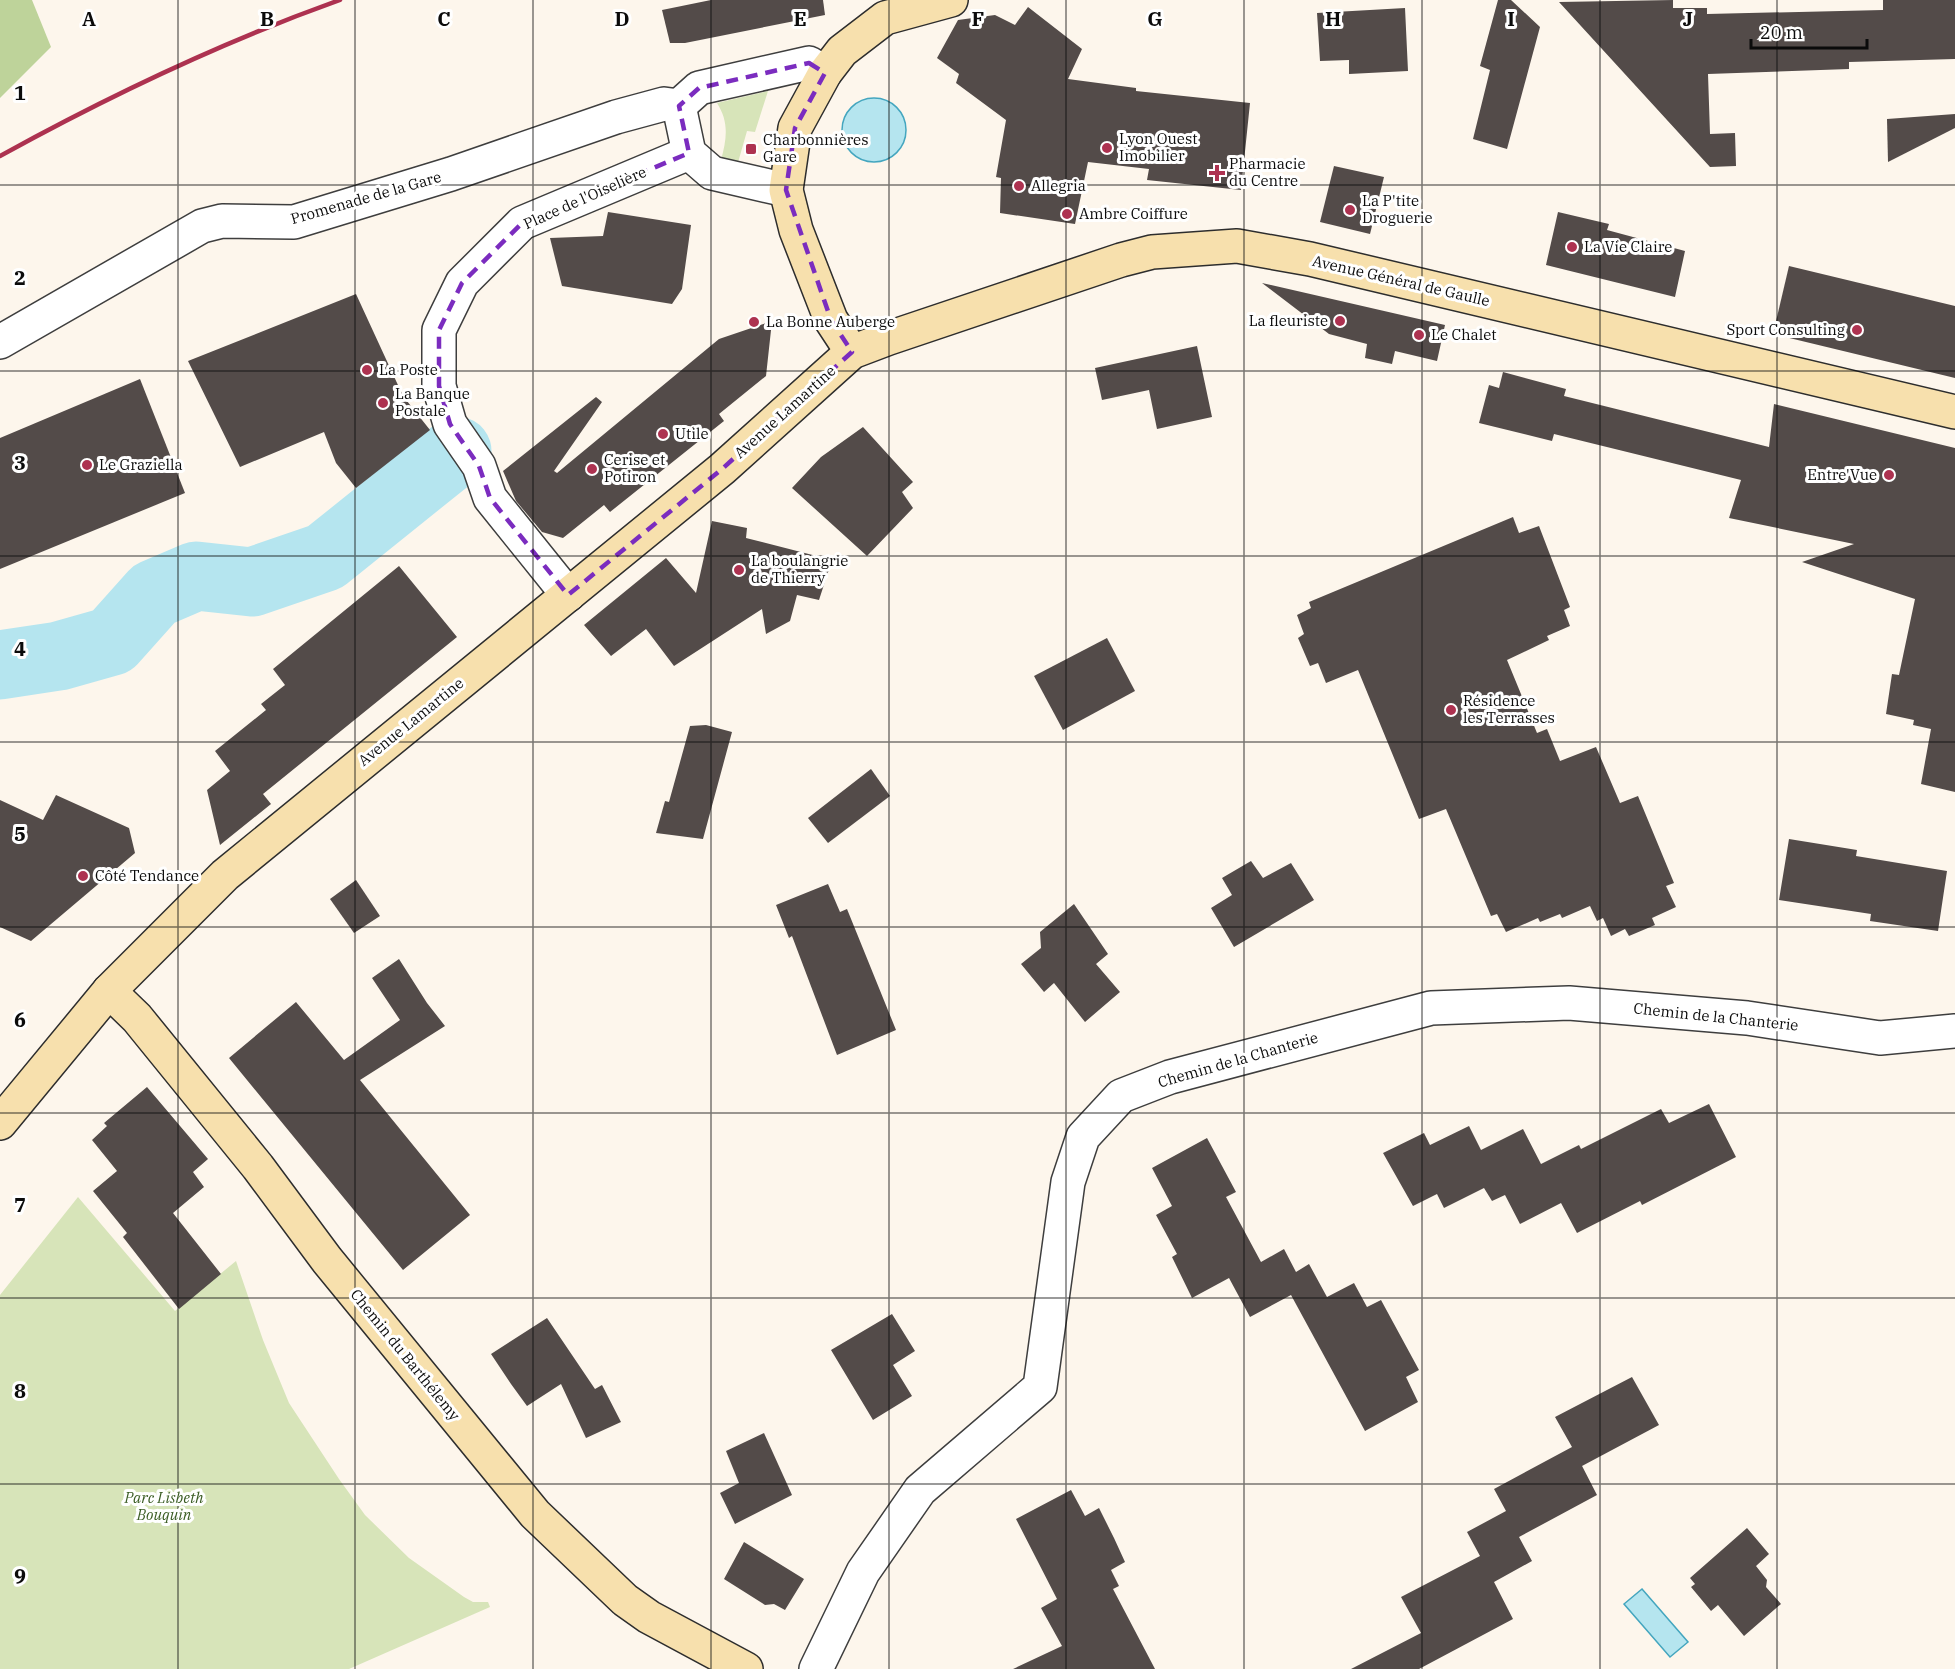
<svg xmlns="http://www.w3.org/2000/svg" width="1955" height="1669" font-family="'IBM Plex Serif',serif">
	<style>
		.green { fill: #d7e4b9 }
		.forest { fill: #bed39a }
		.water { fill: #b5e5ef; stroke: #44a6bf; stroke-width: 1.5 }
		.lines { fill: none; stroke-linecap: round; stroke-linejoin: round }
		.river { stroke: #b5e5ef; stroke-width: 69 }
		.building { fill: #534b49 }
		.street-casing { stroke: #3e3e3e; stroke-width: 36 }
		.secondary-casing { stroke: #2d2d2d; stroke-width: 36 }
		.street { stroke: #fff; stroke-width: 33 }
		.secondary { stroke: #f7e0ad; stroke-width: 33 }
		.rail { stroke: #ad3250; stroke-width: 4.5 }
		.marked { fill: none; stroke: #7b2cbf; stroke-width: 4.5; stroke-dasharray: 12 8; stroke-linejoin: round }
		.grid { fill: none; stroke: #0b0b0b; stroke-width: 1.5; stroke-opacity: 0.55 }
		.poi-dot { fill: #ad3250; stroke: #fff; stroke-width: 2 }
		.labels { text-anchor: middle; stroke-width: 6; stroke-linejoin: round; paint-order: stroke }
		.poi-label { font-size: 15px; fill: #0b0b0b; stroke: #fff; text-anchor: start }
		.street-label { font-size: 15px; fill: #0b0b0b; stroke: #fff }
		.park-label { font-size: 15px; font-style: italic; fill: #3a5c23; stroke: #fff }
		.grid-label { font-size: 20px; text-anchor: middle; font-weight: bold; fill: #0b0b0b; stroke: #fff; stroke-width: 6; stroke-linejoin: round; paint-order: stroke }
	</style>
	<rect width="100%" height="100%" fill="#fdf6ec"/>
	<g class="green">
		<path d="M768,91L755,132L747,131L737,166L721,160C727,138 729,122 717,103Z"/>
		<polygon points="78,1197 175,1311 236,1261 263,1340 289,1403 339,1479 365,1515 409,1558 464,1597 473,1602 488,1602 490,1607 349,1669 0,1669 0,1295"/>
	</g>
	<polygon class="forest" points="0,0 32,0 51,47 0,98"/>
	<g class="water">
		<circle cx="874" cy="130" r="32"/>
		<polygon points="1642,1589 1688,1642 1670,1657 1624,1604"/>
	</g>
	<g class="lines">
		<polyline class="river" points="0,665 59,656 112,641 154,594 196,576 252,582 325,557 457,451"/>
	</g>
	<g class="building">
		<polygon points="711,0 823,0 825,15 685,43 670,43 662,10"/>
		<polygon points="1498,0 1511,0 1540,27 1507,149 1473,139 1490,70 1480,66"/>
		<polygon points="1673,0 1673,8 1707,8 1707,14 1883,10 1883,0 1955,0 1955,59 1849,62 1849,69 1708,74 1710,134 1735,133 1736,166 1710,167 1559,2"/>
		<polygon points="1028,7 1082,49 1068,79 1136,88 1136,91 1250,103 1241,190 1147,180 1149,169 1088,162 1075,224 1000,213 1001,178 996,177 1006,120 956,83 959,74 937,58 958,20 995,15 1015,25"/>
		<polygon points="1405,8 1408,71 1349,74 1349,60 1320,61 1317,13"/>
		<polygon points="1955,114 1955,128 1888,162 1887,119"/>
		<polygon points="1334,166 1384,177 1370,234 1320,222"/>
		<polygon points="608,212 691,225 682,289 672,304 562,286 550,238 603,236"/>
		<polygon points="1558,212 1609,224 1607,230 1685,251 1675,297 1546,265"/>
		<polygon points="1789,266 1955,306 1955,378 1773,334"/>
		<polygon points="1262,283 1445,325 1437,361 1395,351 1392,364 1365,358 1367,344 1329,334"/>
		<polygon points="356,294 403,396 430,430 356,488 336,463 324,432 240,467 188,361"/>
		<polygon points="772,321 766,376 719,414 724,421 610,512 604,505 563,538 542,532 516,501 503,471 596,397 602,402 554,471 557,473 719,339"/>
		<polygon points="1197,346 1212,417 1157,429 1149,390 1102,400 1095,368"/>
		<polygon points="1503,372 1566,389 1564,396 1769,447 1774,404 1955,448 1955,792 1921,784 1931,729 1913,725 1914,720 1886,714 1892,674 1899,675 1915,599 1802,562 1854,544 1729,518 1741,480 1554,434 1552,441 1479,423 1489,385 1499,388"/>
		<polygon points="140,379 185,493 0,569 0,438"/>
		<polygon points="863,427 913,482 902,492 913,508 867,556 792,488 821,457"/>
		<polygon points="1513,517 1519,533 1539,526 1570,607 1564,610 1570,626 1547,636 1549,640 1507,660 1537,733 1547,729 1560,761 1596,747 1620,803 1638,796 1674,883 1666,886 1676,907 1652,918 1655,925 1629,936 1625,929 1611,936 1603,918 1597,921 1590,906 1562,918 1560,914 1540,922 1538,918 1506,932 1497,914 1491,916 1446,809 1419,819 1358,670 1326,683 1318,663 1310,666 1298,638 1304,634 1297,615 1311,608 1309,602"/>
		<polygon points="712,521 747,528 746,538 832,560 819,600 797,595 790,621 766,634 762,609 674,666 646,629 611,656 584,625 666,558 696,593"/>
		<polygon points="399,566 457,637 263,794 271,804 220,845 207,790 230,771 215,751 266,710 261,704 285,685 273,669"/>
		<polygon points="1107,638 1135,691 1063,730 1034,676"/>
		<polygon points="706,725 732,732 703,839 656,833 665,801 669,802 690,726"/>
		<polygon points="871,769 890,796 828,843 808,818"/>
		<polygon points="56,795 129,828 135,853 31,941 0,927 0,800 43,820"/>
		<polygon points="1789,839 1857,850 1856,856 1947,871 1938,931 1870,921 1871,914 1779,900"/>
		<polygon points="1251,861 1263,878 1291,863 1314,900 1234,947 1211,908 1232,895 1222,878"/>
		<polygon points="356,880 380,916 354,933 330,899"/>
		<polygon points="828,884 840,912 847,909 896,1030 837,1055 792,936 789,938 776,905"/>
		<polygon points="1074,904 1108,954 1096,964 1120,992 1085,1022 1054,983 1044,992 1021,964 1041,948 1040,932"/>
		<polygon points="399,959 427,1003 445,1026 360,1080 470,1215 403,1270 229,1058 296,1002 344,1060 400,1020 372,978"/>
		<polygon points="147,1087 208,1159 193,1172 204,1187 173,1213 221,1274 179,1309 123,1237 127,1233 93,1191 117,1171 92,1140 107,1126 104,1123"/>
		<polygon points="1709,1104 1736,1157 1642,1205 1640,1201 1577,1233 1561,1203 1520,1224 1505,1195 1492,1201 1484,1188 1444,1208 1437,1194 1413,1206 1383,1153 1424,1133 1430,1145 1469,1126 1481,1150 1523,1129 1541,1164 1579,1145 1581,1149 1661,1109 1669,1123"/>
		<polygon points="1207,1138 1236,1192 1226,1197 1261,1262 1284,1249 1296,1272 1309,1264 1327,1297 1354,1283 1367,1307 1381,1300 1419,1370 1406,1377 1418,1402 1365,1431 1291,1295 1250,1317 1229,1278 1192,1298 1172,1257 1177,1254 1156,1215 1172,1206 1152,1168"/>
		<polygon points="892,1314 915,1351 893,1365 912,1396 873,1420 831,1350"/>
		<polygon points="547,1318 595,1389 602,1385 621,1422 586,1438 561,1384 527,1406 511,1384 491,1354"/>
		<polygon points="1632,1377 1659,1425 1582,1466 1580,1462 1597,1495 1519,1537 1532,1561 1494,1582 1513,1619 1419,1669 1351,1669 1421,1633 1401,1597 1480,1556 1467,1532 1506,1511 1494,1489 1572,1447 1555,1417"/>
		<polygon points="764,1433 792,1495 735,1524 720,1493 739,1483 726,1451"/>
		<polygon points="1071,1490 1085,1516 1099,1508 1114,1538 1125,1562 1111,1570 1119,1586 1113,1589 1155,1669 1013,1669 1062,1646 1041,1608 1057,1599 1016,1519"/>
		<polygon points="1747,1528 1769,1554 1756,1566 1767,1580 1766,1587 1781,1604 1744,1636 1718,1605 1711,1611 1691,1587 1695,1584 1690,1578"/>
		<polygon points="744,1542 804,1579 785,1610 774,1604 765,1605 724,1579"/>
	</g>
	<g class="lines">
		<defs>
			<g id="street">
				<polyline points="679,106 699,88 809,63 825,73"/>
				<polyline points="679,106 689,153 712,173 786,190"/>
				<polyline points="0,342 202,226 222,221 294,222 451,174 616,117 664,104 679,106"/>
				<polyline points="568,595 490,498 479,466 450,424 439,386 439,330 462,283 522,223 689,153"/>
				<polyline points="816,1669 863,1572 920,1490 1040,1387 1068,1182 1083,1137 1121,1096 1170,1077 1431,1008 1569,1003 1747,1018 1880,1038 1955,1031"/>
			</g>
			<g id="secondary">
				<polyline points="852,352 831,320 796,230 786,190 795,128 825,73 842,51 885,18 951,0"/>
				<polyline points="109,991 137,1018 258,1167 327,1260 535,1514 625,1600 649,1617 746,1669"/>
				<polyline points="0,1123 109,991 225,875 722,469 852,352 889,338 1121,260 1152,252 1237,246 1310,259 1955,412"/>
			</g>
		</defs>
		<use href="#street" class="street-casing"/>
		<use href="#secondary" class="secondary-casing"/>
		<use href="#street" class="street"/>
		<use href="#secondary" class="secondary"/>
		<path class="rail" d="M0,156C109,96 222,42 340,0"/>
	</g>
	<path class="marked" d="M809,63L825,73L795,128L786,190L831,320L852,352L722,469L568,595L490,498L479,466L450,424L439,386V330L462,283L522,223L689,153L679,106L699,88Z"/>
	<path class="grid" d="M178,0V1669M355,0V1669M533,0V1669M711,0V1669M889,0V1669M1066,0V1669M1244,0V1669M1422,0V1669M1600,0V1669M1777,0V1669M0,185H1955M0,371H1955M0,556H1955M0,742H1955M0,927H1955M0,1113H1955M0,1298H1955M0,1484H1955"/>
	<g class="poi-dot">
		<circle cx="1107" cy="148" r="6"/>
		<rect x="745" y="143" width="12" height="12" rx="3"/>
		<path d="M1214 164h6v6h6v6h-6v6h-6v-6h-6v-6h6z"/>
		<circle cx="1019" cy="186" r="6"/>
		<circle cx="1350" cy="210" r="6"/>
		<circle cx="1067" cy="214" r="6"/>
		<circle cx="1572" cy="247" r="6"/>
		<circle cx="1340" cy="321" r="6"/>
		<circle cx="754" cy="322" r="6"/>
		<circle cx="1857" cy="330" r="6"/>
		<circle cx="1419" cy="335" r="6"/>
		<circle cx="367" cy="370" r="6"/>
		<circle cx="383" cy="403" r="6"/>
		<circle cx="663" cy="434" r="6"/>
		<circle cx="87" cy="465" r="6"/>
		<circle cx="592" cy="469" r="6"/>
		<circle cx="1889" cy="475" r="6"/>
		<circle cx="739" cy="570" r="6"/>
		<circle cx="1451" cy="710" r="6"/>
		<circle cx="83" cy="876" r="6"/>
	</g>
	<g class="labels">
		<g class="poi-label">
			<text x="1119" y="144">Lyon Ouest<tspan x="1119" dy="17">Imobilier</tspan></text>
			<text x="763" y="145">Charbonnières<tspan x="763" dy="17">Gare</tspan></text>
			<text x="1229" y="169">Pharmacie<tspan x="1229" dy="17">du Centre</tspan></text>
			<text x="1031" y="191">Allegria</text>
			<text x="1362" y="206">La P'tite<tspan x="1362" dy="17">Droguerie</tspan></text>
			<text x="1079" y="219">Ambre Coiffure</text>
			<text x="1584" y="252">La Vie Claire</text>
			<text x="1328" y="326" text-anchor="end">La fleuriste</text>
			<text x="766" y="327">La Bonne Auberge</text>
			<text x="1845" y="335" text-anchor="end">Sport Consulting</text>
			<text x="1431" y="340">Le Chalet</text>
			<text x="379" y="375">La Poste</text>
			<text x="395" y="399">La Banque<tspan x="395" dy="17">Postale</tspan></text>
			<text x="675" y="439">Utile</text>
			<text x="604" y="465">Cerise et<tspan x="604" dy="17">Potiron</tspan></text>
			<text x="99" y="470">Le Graziella</text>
			<text x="1877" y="480" text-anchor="end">Entre'Vue</text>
			<text x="751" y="566">La boulangrie<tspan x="751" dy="17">de Thierry</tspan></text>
			<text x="1463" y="706">Résidence<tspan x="1463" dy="17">les Terrasses</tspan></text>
			<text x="95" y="881">Côté Tendance</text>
		</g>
		<g class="street-label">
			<text transform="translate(366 198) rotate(-16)" y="5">Promenade de la Gare</text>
			<text transform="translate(585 198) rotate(-24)" y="5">Place de l'Oiselière</text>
			<text transform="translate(1401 281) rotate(13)" y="5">Avenue Général de Gaulle</text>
			<text transform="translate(785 412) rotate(-42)" y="5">Avenue Lamartine</text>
			<text transform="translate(411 722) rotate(-39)" y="5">Avenue Lamartine</text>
			<text transform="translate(1716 1017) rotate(6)" y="5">Chemin de la Chanterie</text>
			<text transform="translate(1238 1060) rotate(-16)" y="5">Chemin de la Chanterie</text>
			<text transform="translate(405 1355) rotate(51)" y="5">Chemin du Barthélemy</text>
		</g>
		<g class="park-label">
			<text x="164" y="1503">Parc Lisbeth<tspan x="164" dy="17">Bouquin</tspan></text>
		</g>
	</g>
	<g class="grid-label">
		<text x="89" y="26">A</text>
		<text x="267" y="26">B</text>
		<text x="444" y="26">C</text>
		<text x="622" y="26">D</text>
		<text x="800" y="26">E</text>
		<text x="978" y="26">F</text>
		<text x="1155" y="26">G</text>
		<text x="1333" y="26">H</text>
		<text x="1511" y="26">I</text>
		<text x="1688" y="26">J</text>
		<text x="20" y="100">1</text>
		<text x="20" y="285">2</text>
		<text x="20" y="470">3</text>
		<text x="20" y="656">4</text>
		<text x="20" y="841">5</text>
		<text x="20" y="1027">6</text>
		<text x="20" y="1212">7</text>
		<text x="20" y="1398">8</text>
		<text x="20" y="1583">9</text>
	</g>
	<path d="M1751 39v9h116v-9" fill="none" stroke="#0b0b0b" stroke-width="3"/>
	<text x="1760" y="39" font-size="18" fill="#0b0b0b" stroke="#ffffff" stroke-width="4.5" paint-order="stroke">20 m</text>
</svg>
